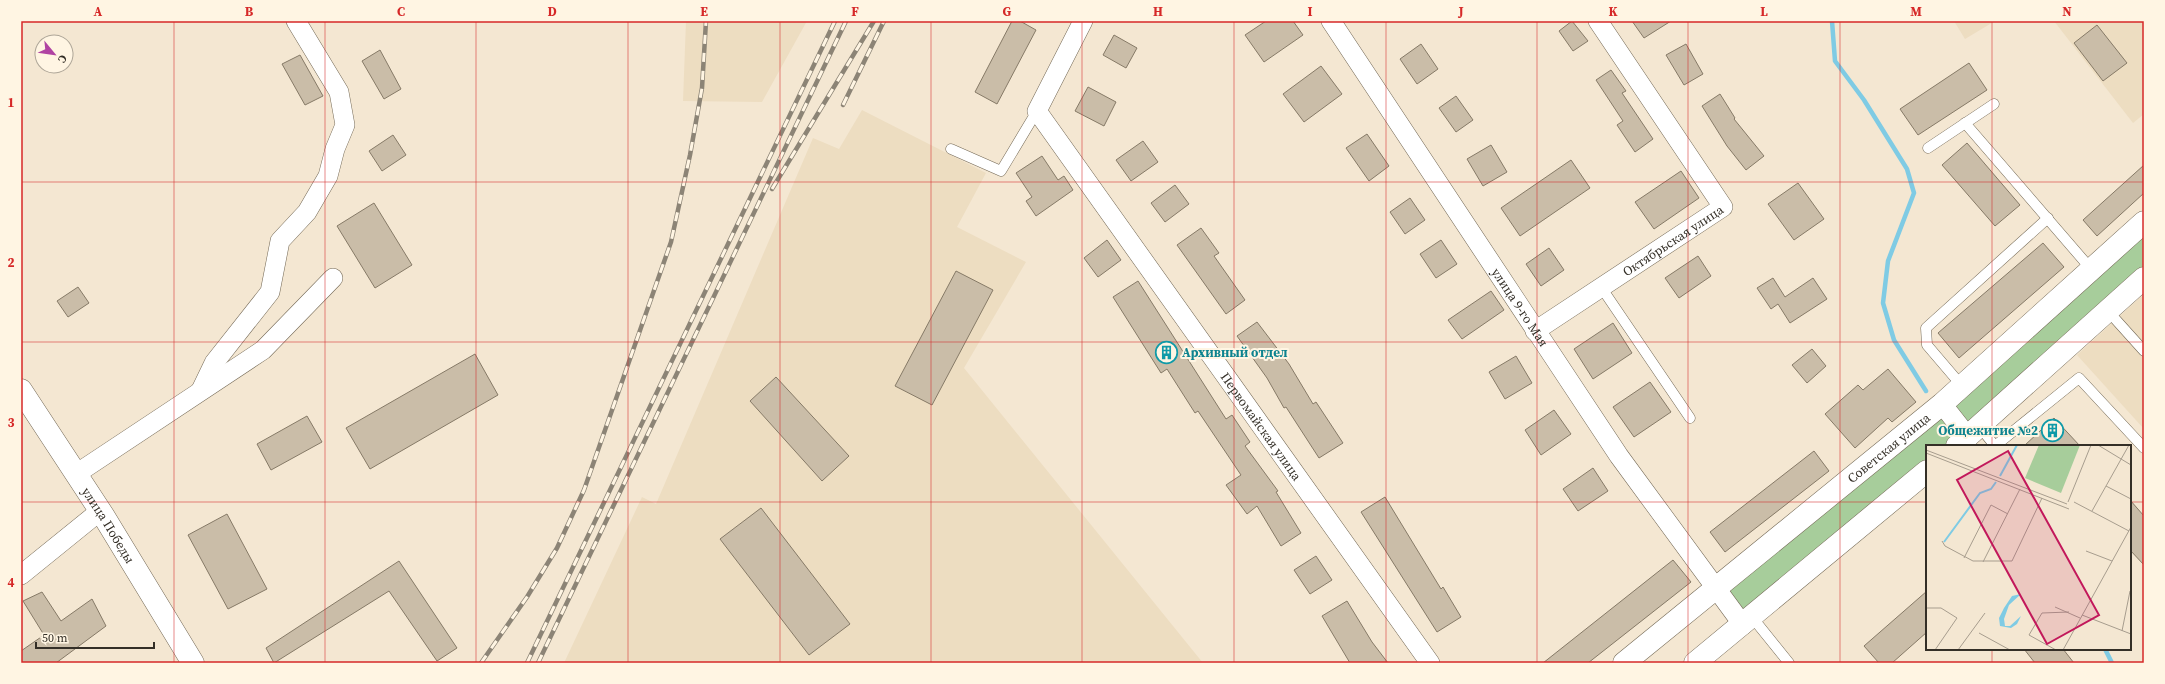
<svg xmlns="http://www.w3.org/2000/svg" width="2165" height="684" font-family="'Source Serif 4',serif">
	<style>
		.built { fill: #edddc1 }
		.green { fill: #a7cd9b }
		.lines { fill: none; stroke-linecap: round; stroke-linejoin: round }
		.stream { stroke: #7fcbe4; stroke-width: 4.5 }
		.building { fill: #cabda8; stroke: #867a67 }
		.lane-casing { stroke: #736855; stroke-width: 11 }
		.street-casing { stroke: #736855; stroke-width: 20 }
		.secondary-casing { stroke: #736855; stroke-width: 23 }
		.primary-casing { stroke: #736855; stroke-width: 23 }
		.lane { stroke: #fff; stroke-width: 10 }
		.street { stroke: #fff; stroke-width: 19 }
		.secondary { stroke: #fff; stroke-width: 22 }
		.primary { stroke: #fff; stroke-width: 22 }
		.rail-casing { stroke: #8c8476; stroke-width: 4.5 }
		.rail { stroke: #fff5e3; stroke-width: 3; stroke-dasharray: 9; stroke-linecap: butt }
		.grid { fill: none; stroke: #d62828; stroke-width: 1; stroke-opacity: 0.55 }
		.labels { text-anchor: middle; stroke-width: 4; stroke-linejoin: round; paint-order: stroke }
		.street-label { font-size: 13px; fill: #342f27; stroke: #fff5e3 }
		.culture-label { font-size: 13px; font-weight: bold; fill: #0d838f; stroke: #fff5e3; text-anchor: start }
		.inset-river { fill: none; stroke: #7fcbe4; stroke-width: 2 }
		.inset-road { fill: none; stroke: #a79d8e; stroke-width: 1 }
		.view { fill: #c2185b; fill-opacity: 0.15; stroke: #c2185b; stroke-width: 2 }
		.inset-edge { fill: none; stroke: #342f27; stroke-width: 2 }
		.neatline { fill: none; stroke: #d62828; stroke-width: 1.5 }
		.grid-label { font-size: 13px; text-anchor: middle; font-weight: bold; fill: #d62828 }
	</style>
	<rect width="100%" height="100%" fill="#f4e7d2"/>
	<g class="built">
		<polygon points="686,21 807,21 762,102 683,101"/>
		<polygon points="1954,21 1995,21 1965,39"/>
		<polygon points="2054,21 2144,21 2144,114 2133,123"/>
		<polygon points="862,110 986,173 957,227 1026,262 964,368 1203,663 564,663 642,497 656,504 813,138 839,149"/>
		<polygon points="2144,294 2144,429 2077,355"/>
	</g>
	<g class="green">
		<polygon points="2144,232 2144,267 1967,427 1949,407"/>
		<polygon points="1942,412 1959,436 1947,446 1927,446 1927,463 1744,614 1724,590"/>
	</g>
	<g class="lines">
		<g class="stream">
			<polyline points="1832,21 1835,61 1864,100 1907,169 1914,193 1888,261 1883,303 1894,340 1926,391"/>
			<polyline points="2105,649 2112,663"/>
		</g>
	</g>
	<g class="building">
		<polygon points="1012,21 1020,21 1036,30 997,104 975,92"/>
		<polygon points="1266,21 1293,21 1303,35 1264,62 1245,35"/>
		<polygon points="1572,21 1588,41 1573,51 1559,31"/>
		<polygon points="1632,21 1671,21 1644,38"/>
		<polygon points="2097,25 2127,63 2103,81 2074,43"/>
		<polygon points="1114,35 1137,48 1126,68 1103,55"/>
		<polygon points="1421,44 1438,69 1417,84 1400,59"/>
		<polygon points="1686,44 1703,74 1684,85 1666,55"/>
		<polygon points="380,50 401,89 384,99 362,61"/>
		<polygon points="300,55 323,96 305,105 282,64"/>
		<polygon points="1969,63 1987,90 1918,135 1900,109"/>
		<polygon points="1321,66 1342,94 1304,122 1283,94"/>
		<polygon points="1611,70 1626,91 1622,93 1653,139 1635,152 1617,125 1623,121 1596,80"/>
		<polygon points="1088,87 1116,102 1104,126 1075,111"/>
		<polygon points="1720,94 1735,118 1734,119 1764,156 1746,170 1727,146 1702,106"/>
		<polygon points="1456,96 1473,120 1456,132 1439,108"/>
		<polygon points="1367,134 1389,166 1369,181 1346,148"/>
		<polygon points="393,135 406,155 382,171 369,151"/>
		<polygon points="1143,141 1158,162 1131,181 1116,160"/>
		<polygon points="1967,143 2020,205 1995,226 1942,165"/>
		<polygon points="1491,145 1507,172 1483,186 1467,159"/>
		<polygon points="1042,156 1058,180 1064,176 1073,190 1036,216 1026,201 1032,197 1016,173"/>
		<polygon points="1571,160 1590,188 1520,236 1501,208"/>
		<polygon points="2144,165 2144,193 2097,236 2083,220"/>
		<polygon points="1681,171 1699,198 1654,229 1635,202"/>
		<polygon points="1798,183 1824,219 1794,240 1768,204"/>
		<polygon points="1175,185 1189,204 1165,222 1151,203"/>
		<polygon points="1410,198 1425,220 1405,234 1390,212"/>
		<polygon points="374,203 412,265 375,288 337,226"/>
		<polygon points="1201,228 1219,253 1214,256 1245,300 1226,314 1177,245"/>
		<polygon points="1107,240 1121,260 1098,277 1084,258"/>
		<polygon points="1441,240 1457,264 1436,278 1420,254"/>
		<polygon points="2043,243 2064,267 1959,358 1938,333"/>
		<polygon points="1549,248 1564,270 1541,286 1526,264"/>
		<polygon points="1698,256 1711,276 1679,298 1665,278"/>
		<polygon points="956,271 993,290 932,405 895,386"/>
		<polygon points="1773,278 1785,297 1813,278 1827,299 1790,323 1778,304 1771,309 1757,288"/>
		<polygon points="1138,281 1226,419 1232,415 1250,442 1245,446 1278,491 1276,492 1301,533 1281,546 1257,506 1247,514 1226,485 1241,475 1198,411 1195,413 1167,369 1161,373 1113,297"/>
		<polygon points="78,287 89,303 68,317 57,301"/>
		<polygon points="1491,291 1504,310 1462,339 1448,320"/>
		<polygon points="1257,322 1289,364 1313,404 1316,402 1343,443 1319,458 1286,407 1284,408 1267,378 1237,336"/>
		<polygon points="1613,323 1632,353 1593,379 1574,349"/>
		<polygon points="1812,349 1826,366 1807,383 1792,365"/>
		<polygon points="475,354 498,395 370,469 346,428"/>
		<polygon points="1516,356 1532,383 1505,399 1489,372"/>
		<polygon points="1888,369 1916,402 1892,422 1888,418 1855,448 1825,414 1858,385 1863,390"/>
		<polygon points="776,377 849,456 822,481 750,401"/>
		<polygon points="1650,382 1671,412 1634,437 1613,407"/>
		<polygon points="1554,410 1571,434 1541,455 1525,430"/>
		<polygon points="307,416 322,442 271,470 257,444"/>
		<polygon points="2054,418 2080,446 2024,446"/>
		<polygon points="1814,451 1829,471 1725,552 1710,532"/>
		<polygon points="1593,468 1608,491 1578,511 1563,489"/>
		<polygon points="1385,497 1441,589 1443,587 1461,617 1437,632 1361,512"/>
		<polygon points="2130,500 2144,516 2144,565 2130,550"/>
		<polygon points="761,508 850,624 809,655 720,539"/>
		<polygon points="227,514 267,589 228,609 188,535"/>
		<polygon points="1316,556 1332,580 1310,594 1294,570"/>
		<polygon points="1673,560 1691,582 1588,663 1543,663"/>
		<polygon points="399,561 457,648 437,661 389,591 274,663 266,648"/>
		<polygon points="1927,591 1927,632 1892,663 1879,663 1864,646"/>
		<polygon points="42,592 61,621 92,599 106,626 56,663 21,663 21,651 44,635 23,601"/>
		<polygon points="1347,601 1372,642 1388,663 1350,663 1322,616"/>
		<polygon points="2024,649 2063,649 2074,663 2035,663"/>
	</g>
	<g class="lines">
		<defs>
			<g id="lane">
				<polyline points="1965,123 2091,269"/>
				<polyline points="1928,148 1994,104"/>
				<polyline points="951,149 1001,171 1037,111"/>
				<polyline points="1601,287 1690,418"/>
				<polyline points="2108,311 2144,351"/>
				<polyline points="1962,386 1927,345 1926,328 2048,218"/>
				<polyline points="1979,426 1995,446"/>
				<polyline points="1995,446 2079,378 2144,448"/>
				<polyline points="1752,617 1789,663"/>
			</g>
			<g id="street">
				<path id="s1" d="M1083,21L1037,111L1430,663"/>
				<path id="s2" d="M1331,21L1619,456L1743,625"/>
				<path id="s3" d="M1535,331L1723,207L1598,21"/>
				<polyline points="201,390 214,363 270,292 280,241 307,212 328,176 335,149 345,125 339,92 296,21"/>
				<polyline points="1942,404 1968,437"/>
				<polyline points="76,474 263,350 333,278"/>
				<polyline points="21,575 100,511"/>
			</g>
			<g id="secondary">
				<polyline points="1957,446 2144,278"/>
				<path id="s4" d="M1624,663L1942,404L2144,222"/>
				<polyline points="1695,663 1927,471"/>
			</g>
			<g id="primary">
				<path id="s5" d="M21,390L103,515L193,663"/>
			</g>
		</defs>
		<use href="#lane" class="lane-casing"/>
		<use href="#street" class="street-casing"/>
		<use href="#secondary" class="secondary-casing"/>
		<use href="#primary" class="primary-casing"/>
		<use href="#lane" class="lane"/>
		<use href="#street" class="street"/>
		<use href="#secondary" class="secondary"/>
		<use href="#primary" class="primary"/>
		<defs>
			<g id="rail">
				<polyline points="843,105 884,21"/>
				<polyline points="772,189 874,21"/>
				<polyline points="481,663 527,597 557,548 584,490 671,242 690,155 702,88 706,21"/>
				<polyline points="527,663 835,21"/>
				<polyline points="538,663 846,21"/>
			</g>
		</defs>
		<use href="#rail" class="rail-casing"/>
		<use href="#rail" class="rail"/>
	</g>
	<path class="grid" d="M174,21V663M325,21V663M476,21V663M628,21V663M780,21V663M931,21V663M1082,21V663M1234,21V663M1386,21V663M1537,21V663M1688,21V663M1840,21V663M1992,21V446M21,182H2144M21,342H2144M21,502H1927M2130,502H2144M1992,649V663"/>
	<defs>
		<symbol id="building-ring" viewBox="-11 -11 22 22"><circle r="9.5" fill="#fff5e3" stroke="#0f9aa8" stroke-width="1.5"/><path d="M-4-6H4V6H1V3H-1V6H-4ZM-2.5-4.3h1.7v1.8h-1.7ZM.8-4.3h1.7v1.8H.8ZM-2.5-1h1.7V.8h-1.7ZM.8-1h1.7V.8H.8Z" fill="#0f9aa8"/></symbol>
	</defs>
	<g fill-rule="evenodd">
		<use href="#building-ring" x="1154" y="340" width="25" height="25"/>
		<use href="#building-ring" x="2040" y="418" width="25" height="25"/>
	</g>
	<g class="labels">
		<g class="street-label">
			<text dy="5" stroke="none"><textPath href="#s3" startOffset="165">Октябрьская улица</textPath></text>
			<text dy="5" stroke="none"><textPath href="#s2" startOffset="343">улица 9-го Мая</textPath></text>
			<text dy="5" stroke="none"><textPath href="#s1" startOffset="488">Первомайская улица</textPath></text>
			<text dy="5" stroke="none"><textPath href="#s4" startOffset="341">Советская улица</textPath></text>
			<text dy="5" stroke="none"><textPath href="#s5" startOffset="161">улица Победы</textPath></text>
		</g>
		<g class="culture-label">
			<text x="1182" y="357">Архивный отдел</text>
			<text x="2038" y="435" text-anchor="end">Общежитие №2</text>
		</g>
	</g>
	<g transform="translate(1926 445)">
		<rect width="205" height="205" fill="#f4e7d2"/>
		<path d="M113,0H154L135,48L99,33Z" fill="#a7cd9b"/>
		<path d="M95,149L83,160L78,174L79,181H84L95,171L91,179L85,183L74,181L73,173L78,163L86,151Z" fill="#7fcbe4"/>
		<path class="inset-river" d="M74,31L91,0M18,97L54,48L65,44L70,37"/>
		<path class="inset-road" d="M172,0L205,20M0,5L141,59M0,8L143,64M180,41L205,54M142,57L165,0M148,57L203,86M166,66L203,0M16,96L19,101L47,116H86L116,53M160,106L186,116M38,113L65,60L82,69M57,117L94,44M129,162L154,173M0,163H15L31,173L9,205M156,170L205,189M196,186L204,146M53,188L84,205M32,205L59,168M130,205L103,190L116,168L143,167M137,205L205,82"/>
		<path class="view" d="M82,6L173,170L121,199L31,35Z"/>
		<rect width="205" height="205" class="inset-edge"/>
	</g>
	<rect width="2165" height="684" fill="none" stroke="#fff5e3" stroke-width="44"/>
	<g transform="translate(54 54) rotate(119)"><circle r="19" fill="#fff5e3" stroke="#aea698"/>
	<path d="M0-3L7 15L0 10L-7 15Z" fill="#b043a2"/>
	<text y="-6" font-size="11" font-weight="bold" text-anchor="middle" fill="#342f27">С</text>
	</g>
	<path d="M36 642v6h118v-6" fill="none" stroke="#342f27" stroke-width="2"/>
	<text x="42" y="642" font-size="12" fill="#342f27" stroke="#fff5e3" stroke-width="3" paint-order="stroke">50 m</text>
	<rect x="22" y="22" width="2121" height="640" class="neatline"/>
	<g class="grid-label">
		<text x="98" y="16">A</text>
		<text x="249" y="16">B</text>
		<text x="401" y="16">C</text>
		<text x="552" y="16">D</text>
		<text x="704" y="16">E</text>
		<text x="855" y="16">F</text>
		<text x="1007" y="16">G</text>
		<text x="1158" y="16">H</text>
		<text x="1310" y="16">I</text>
		<text x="1461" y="16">J</text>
		<text x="1613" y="16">K</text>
		<text x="1764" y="16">L</text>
		<text x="1916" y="16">M</text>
		<text x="2067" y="16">N</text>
		<text x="11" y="107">1</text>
		<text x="11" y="267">2</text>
		<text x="11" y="427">3</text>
		<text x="11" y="587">4</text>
	</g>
</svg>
